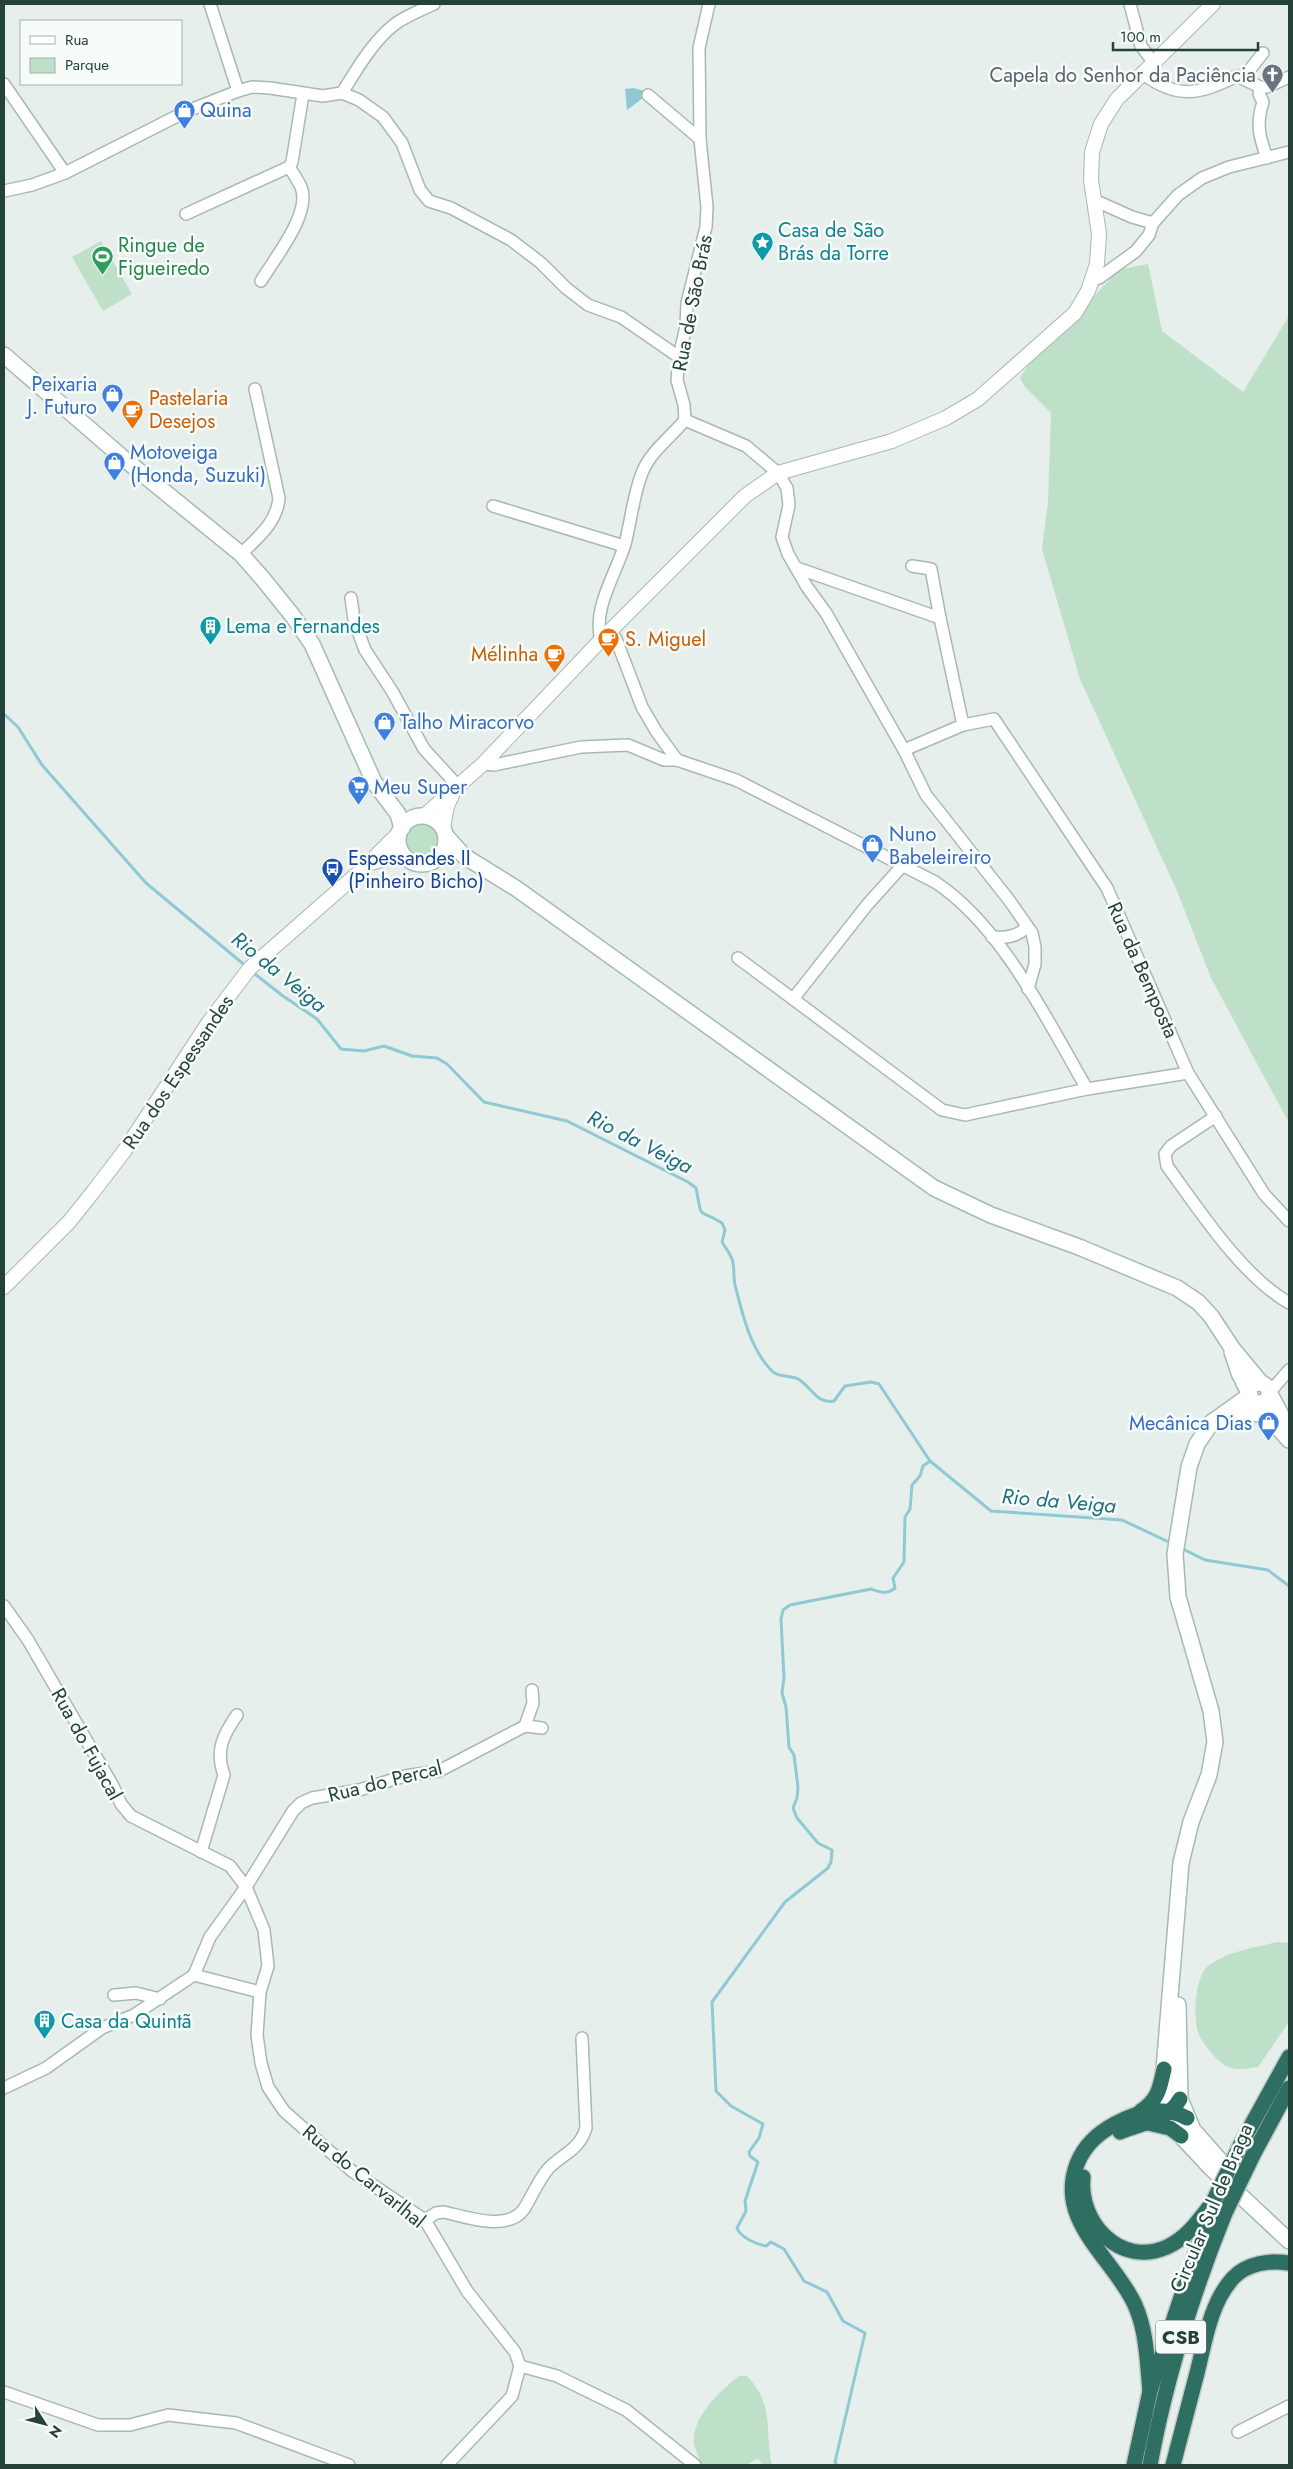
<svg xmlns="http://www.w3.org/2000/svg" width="1293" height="2469" font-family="Jost,sans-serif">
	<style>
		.green { fill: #bfe0c8 }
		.water { fill: #8ec9d4 }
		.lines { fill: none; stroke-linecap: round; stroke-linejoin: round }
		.stream { stroke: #8ec9d4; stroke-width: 3 }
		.minor-casing { stroke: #a8b8b2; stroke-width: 14 }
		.tertiary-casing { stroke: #a8b8b2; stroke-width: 16 }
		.secondary-casing { stroke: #a4bbb3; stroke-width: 18 }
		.motorway-casing { stroke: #c2cac8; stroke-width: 18 }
		.minor { stroke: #fff; stroke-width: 11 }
		.tertiary { stroke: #fff; stroke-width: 14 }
		.secondary { stroke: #fff; stroke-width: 15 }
		.motorway { stroke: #2f6f62; stroke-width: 15 }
		.motorway-bridge-casing { stroke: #c2cac8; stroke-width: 18; stroke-linecap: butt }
		.motorway-bridge { stroke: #2f6f62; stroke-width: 15 }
		.labels { text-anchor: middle; stroke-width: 5; stroke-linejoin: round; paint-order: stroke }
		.shield { fill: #f7fbf9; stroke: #637a73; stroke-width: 1 }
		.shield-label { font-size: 19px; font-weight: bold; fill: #24423a }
		.worship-label { font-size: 20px; fill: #5b616d; stroke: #f7fbf9; text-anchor: end }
		.shop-label { font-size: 20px; fill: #366cbe; stroke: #f7fbf9; text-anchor: start }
		.culture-label { font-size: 20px; fill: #0d838f; stroke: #f7fbf9; text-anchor: start }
		.leisure-label { font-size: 20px; fill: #27864d; stroke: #f7fbf9; text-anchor: start }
		.street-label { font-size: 20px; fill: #24423a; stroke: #f7fbf9 }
		.food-label { font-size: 20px; fill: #c56008; stroke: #f7fbf9; text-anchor: start }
		.transit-label { font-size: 20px; fill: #164399; stroke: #f7fbf9; text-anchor: start }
		.water-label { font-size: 21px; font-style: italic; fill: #1c6f80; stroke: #f7fbf9 }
	</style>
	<rect width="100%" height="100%" fill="#e6efeb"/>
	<g class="green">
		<polygon points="101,241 132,294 103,311 72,257"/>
		<polygon points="1148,264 1162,331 1243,392 1289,316 1289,1123 1211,978 1177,891 1080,679 1042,549 1048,502 1051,413 1025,387 1020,378 1028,365 1064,330 1118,270"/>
		<circle cx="422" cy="840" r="18"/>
		<path d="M1277,1942L1289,1943V2022L1258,2067C1248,2068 1238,2071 1228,2067C1217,2062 1202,2043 1198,2032C1193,2017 1195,1976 1208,1966C1228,1951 1253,1948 1277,1942Z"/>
		<path d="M739,2376H747C776,2407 764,2429 772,2465H762L758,2458L747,2465H700C700,2457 695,2450 694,2443C691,2418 721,2390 739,2376Z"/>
	</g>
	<polygon class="water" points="634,88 644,91 643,98 627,110 625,89"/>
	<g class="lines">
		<g class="stream">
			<polyline points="4,714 18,727 42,765 146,883 247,967"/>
			<path d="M251,971L283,996L317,1019L341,1049L364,1051L384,1046L412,1056L437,1058L447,1064L484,1102L567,1121L688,1182L696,1188C703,1222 696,1207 722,1223L725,1230L722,1242C725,1247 730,1253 732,1259C735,1267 733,1277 735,1285C742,1313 750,1347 770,1369C779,1380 792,1373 801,1381C813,1390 818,1404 834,1401L845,1386L871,1382L879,1384L930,1461L991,1511L1122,1520L1173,1544"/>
			<polyline points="1181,1548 1205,1560 1268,1570 1289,1586"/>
			<path d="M837,2465L835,2462L865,2333L843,2321L827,2292L804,2281L784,2249L771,2242L766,2246C756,2244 741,2238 737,2228L746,2211L745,2201L758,2162L750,2156L749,2152L759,2138L763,2124L731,2106L716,2091L712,2002L785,1902L828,1868L831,1862L832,1850L818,1843L797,1818L793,1808L797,1798L798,1787L794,1755L789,1747L786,1707L782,1693L784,1678L781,1619L783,1610L790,1605L871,1589C880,1592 887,1595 895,1588L893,1578L904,1562L905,1517L910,1509L912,1485L920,1476L923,1466L930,1461"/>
		</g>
		<defs>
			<g id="minor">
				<polyline points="210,4 238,91"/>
				<polyline points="1130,4 1141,46 1154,63"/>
				<path d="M1143,74C1178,100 1200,94 1237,76L1260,87H1267L1289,77"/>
				<polyline points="1243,78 1263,53"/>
				<polyline points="4,84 65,173"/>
				<path d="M1260,87L1259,94L1263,102C1256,124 1259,136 1267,158"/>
				<path d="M342,93C357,69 372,42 395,24C406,16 421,10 434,4"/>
				<polyline points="648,95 700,139"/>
				<polyline points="4,191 32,185 65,173 185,112 238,91 252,87 270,88 323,96 342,93 359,100 383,117 402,143 420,190 429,201 451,208 511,240 541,263 566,288 588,305 621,317 679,357"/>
				<polyline points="1094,200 1132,217 1153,223"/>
				<polyline points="186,214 289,167 292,162 303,94"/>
				<polyline points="1092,280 1099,278 1136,251 1149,235 1153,223 1178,195 1202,178 1229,167 1289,152"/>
				<path d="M261,281C274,259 312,213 301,187C298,180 293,173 289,167"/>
				<polyline points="685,420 746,446 778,473 787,488 789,505 782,537 788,554 807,587 826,613 904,750 926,795 1009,900 1032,933 1035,947 1035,964 1028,989"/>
				<polyline points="493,506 624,546"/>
				<path d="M241,554C257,538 277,523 279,498L255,389"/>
				<polyline points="797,568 940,618 931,569 912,566"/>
				<polyline points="351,598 354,620 365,650 392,691 424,749 458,786"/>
				<polyline points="610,631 616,639 642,707 656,731 677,760"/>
				<path d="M601,640C592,609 616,574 625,544C631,521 633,496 642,473C650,452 671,437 685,420L684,405L677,380L679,357L686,326L687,303L706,227L707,207L700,139L699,48L709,4"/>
				<polyline points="963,725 994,719 1107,888 1188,1073 1264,1194 1289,1221"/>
				<polyline points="904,750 963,725 940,618"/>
				<path d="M483,764L494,765L581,747L628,745L664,760H677L736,780L935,882C1002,926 1047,1020 1087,1089L965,1115L942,1110L738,958"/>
				<path d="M992,937C1007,938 1016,937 1027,927"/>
				<polyline points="793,999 867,905 903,865"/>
				<polyline points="1087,1089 1188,1073"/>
				<path d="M1216,1116L1171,1146L1165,1154L1167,1166C1200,1211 1241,1275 1289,1303"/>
				<polyline points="1270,1392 1289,1370"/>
				<polyline points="4,1606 28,1640 113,1786 121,1804 131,1816 230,1866 246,1887 264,1930 268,1966 260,1992 257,2035 261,2063 268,2087 284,2111 352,2171 425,2220 467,2291 515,2352 520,2366"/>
				<polyline points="525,1726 542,1728"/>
				<path d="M201,1852L224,1775C215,1751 223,1735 237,1715"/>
				<polyline points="194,1975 260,1992"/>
				<polyline points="114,1995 136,1993 160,1999"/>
				<polyline points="4,2088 46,2068 102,2028 134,2015 194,1975 210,1937 246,1887 293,1811 301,1803 312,1798 359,1790 405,1776 439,1771 525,1726 533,1703 532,1690"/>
				<path d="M425,2220L436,2213L444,2212C466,2217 508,2232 524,2209C532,2196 538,2181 548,2169C563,2153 579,2151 586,2128L582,2038"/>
				<polyline points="520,2366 557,2376 626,2410 695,2465"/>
				<polyline points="4,2392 98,2425 130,2425 168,2415 236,2423 349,2465"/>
				<polyline points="1238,2432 1289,2406"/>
				<polyline points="447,2465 512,2396 520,2366"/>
			</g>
			<g id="tertiary">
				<polyline points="424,816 483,764 601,640 745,496 778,473 892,441 946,418 978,399 1075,313 1088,291 1097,264 1099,234 1091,180 1092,152 1101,124 1117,99 1213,4"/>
				<polyline points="443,828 447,806 453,793"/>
				<polyline points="371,863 390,857 407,858"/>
				<polyline points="4,1287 69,1222 93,1192 125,1150 209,1022 250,968 364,868 399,833"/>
			</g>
			<g id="secondary">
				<polyline points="4,355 123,458 241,554 263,579 292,615 312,644 374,782 398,814 402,828"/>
				<circle cx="422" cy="840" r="24"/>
				<polyline points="446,836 464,856 517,889 934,1188 991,1215 1079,1247 1177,1288 1198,1302 1211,1316 1232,1348 1261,1383"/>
				<polyline points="1232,1352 1239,1373 1249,1393"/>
				<circle cx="1259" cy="1393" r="10"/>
				<polyline points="1270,1394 1289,1430"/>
				<polyline points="1250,1395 1212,1422 1197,1444 1189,1467 1175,1554 1178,1597 1211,1711 1215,1742 1209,1775 1191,1822 1181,1863 1164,2069 1165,2094 1173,2121 1181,2136 1210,2167 1289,2241"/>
				<polyline points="1264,1411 1289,1440"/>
				<path d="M1223,1422C1240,1412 1252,1410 1270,1418"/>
				<polyline points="1178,2005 1180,2099 1193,2130 1232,2174"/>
			</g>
			<g id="motorway">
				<path d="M1141,2111C1158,2100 1160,2088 1164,2069"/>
				<polyline points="1148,2123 1170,2128 1181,2136"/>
				<path d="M1120,2132C1142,2122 1167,2122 1180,2099"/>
				<polyline points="1241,2144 1289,2057"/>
				<polyline points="1253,2155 1289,2088"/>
				<path d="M1083,2177C1078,2222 1120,2268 1167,2247C1187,2238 1200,2219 1213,2202"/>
				<path d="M1150,2391C1147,2362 1147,2332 1135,2305C1114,2258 1055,2222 1077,2164C1084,2146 1098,2133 1115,2124C1139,2111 1162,2105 1187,2118"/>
				<polyline points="1134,2465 1150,2391 1209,2213"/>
				<path d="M1150,2465C1166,2378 1192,2295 1225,2213"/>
				<path d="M1173,2465C1181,2435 1189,2404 1197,2373C1205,2342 1210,2303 1233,2278C1247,2263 1270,2260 1289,2263"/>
			</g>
		</defs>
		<use href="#minor" class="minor-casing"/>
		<use href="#tertiary" class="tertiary-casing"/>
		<use href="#secondary" class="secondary-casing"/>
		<use href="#motorway" class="motorway-casing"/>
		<use href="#minor" class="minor"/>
		<use href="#tertiary" class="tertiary"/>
		<use href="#secondary" class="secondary"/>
		<use href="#motorway" class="motorway"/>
		<defs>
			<g id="motorway-bridge">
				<polyline points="1213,2202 1241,2144"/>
				<polyline points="1225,2213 1253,2155"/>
			</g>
		</defs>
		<use href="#motorway-bridge" class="motorway-bridge-casing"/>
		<use href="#motorway-bridge" class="motorway-bridge"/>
	</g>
	<defs>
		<symbol id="church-pin" viewBox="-11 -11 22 30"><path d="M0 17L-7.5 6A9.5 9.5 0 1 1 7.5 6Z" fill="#6b7280" stroke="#f7fbf9"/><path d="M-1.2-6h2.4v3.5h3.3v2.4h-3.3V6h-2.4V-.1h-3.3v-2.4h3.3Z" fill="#fff"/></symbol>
		<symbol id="shop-pin" viewBox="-11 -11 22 30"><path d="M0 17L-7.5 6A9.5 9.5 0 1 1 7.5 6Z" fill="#3f7fe0" stroke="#f7fbf9"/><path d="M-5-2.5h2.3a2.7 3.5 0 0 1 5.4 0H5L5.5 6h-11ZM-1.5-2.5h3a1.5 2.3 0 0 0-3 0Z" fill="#fff"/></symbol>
		<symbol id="sight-pin" viewBox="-11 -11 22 30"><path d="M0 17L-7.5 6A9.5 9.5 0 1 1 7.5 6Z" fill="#0f9aa8" stroke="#f7fbf9"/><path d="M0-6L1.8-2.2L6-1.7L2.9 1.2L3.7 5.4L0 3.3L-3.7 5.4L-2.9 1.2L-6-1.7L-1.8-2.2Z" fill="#fff"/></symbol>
		<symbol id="stadium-pin" viewBox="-11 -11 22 30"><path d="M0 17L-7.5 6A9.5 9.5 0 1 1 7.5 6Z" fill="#2e9e5b" stroke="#f7fbf9"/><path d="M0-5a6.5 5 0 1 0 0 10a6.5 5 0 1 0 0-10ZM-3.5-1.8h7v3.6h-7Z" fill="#fff"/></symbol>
		<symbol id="cafe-pin" viewBox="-11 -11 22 30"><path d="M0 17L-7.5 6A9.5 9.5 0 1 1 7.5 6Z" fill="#e8710a" stroke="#f7fbf9"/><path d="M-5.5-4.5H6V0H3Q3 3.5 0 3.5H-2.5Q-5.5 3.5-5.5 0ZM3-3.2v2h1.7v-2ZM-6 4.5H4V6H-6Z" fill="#fff"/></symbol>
		<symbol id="building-pin" viewBox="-11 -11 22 30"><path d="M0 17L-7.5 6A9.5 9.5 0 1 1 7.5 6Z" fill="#0f9aa8" stroke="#f7fbf9"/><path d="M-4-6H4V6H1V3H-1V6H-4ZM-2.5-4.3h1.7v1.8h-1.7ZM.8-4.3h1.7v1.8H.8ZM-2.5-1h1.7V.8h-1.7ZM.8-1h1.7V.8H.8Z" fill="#fff"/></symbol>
		<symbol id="supermarket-pin" viewBox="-11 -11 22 30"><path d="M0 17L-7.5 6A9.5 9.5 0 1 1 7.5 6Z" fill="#3f7fe0" stroke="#f7fbf9"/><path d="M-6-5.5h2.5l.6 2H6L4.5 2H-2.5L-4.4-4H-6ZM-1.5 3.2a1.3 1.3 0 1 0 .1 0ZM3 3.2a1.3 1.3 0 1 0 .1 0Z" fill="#fff"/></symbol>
		<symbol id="bus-pin" viewBox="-11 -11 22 30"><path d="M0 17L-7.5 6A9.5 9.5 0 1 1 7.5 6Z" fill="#1a4fb4" stroke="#f7fbf9"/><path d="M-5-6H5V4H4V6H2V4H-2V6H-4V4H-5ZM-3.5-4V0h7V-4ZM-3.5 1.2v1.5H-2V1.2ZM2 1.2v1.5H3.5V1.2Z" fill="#fff"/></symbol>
	</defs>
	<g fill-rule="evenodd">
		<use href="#church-pin" x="1260" y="62" width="25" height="34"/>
		<use href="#shop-pin" x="172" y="98" width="25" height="34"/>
		<use href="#sight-pin" x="750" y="230" width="25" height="34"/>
		<use href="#stadium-pin" x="90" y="244" width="25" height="34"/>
		<use href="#shop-pin" x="100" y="382" width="25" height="34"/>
		<use href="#cafe-pin" x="120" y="398" width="25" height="34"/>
		<use href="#shop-pin" x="102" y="450" width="25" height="34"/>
		<use href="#building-pin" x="198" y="614" width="25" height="34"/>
		<use href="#cafe-pin" x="596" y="626" width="25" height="34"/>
		<use href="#cafe-pin" x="542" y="642" width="25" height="34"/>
		<use href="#shop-pin" x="372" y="710" width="25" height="34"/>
		<use href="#supermarket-pin" x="346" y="774" width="25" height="34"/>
		<use href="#shop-pin" x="860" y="832" width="25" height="34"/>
		<use href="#bus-pin" x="320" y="856" width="25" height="34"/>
		<use href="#shop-pin" x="1256" y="1410" width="25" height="34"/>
		<use href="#building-pin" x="32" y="2008" width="25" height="34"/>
	</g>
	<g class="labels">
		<rect class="shield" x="1156" y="2320.5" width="50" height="33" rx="4"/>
		<g class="shield-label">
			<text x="1181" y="2344">CSB</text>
		</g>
		<g class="worship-label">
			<text x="1256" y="82">Capela do Senhor da Paciência</text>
		</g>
		<g class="shop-label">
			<text x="200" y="117">Quina</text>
			<text x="97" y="391" text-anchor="end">Peixaria<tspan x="97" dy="23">J. Futuro</tspan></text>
			<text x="130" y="459">Motoveiga<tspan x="130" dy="23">(Honda, Suzuki)</tspan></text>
			<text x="400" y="729">Talho Miracorvo</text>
			<text x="374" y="794">Meu Super</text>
			<text x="889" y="841">Nuno<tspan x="889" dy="23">Babeleireiro</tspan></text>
			<text x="1252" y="1430" text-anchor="end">Mecânica Dias</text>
		</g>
		<g class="culture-label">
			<text x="778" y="237">Casa de São<tspan x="778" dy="23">Brás da Torre</tspan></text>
			<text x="226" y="633">Lema e Fernandes</text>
			<text x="61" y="2028">Casa da Quintã</text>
		</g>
		<g class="leisure-label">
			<text x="118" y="252">Ringue de<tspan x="118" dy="23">Figueiredo</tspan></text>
		</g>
		<g class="street-label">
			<text transform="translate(692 303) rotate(-79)" y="7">Rua de São Brás</text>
			<text transform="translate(1143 970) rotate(66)" y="7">Rua da Bemposta</text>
			<text transform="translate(178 1072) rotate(-56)" y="7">Rua dos Espessandes</text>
			<text transform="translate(87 1744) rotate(61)" y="7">Rua do Fujacal</text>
			<text transform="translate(385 1781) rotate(-14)" y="7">Rua do Percal</text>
			<text transform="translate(364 2176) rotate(39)" y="7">Rua do Carvarlhal</text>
			<text transform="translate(1211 2208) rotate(-67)" y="7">Circular Sul de Braga</text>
		</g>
		<g class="food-label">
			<text x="149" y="405">Pastelaria<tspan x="149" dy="23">Desejos</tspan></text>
			<text x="625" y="646">S. Miguel</text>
			<text x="538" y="661" text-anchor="end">Mélinha</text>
		</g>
		<g class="transit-label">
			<text x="348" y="865">Espessandes II<tspan x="348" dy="23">(Pinheiro Bicho)</tspan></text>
		</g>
		<g class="water-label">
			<text transform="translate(279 972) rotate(39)" y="7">Rio da Veiga</text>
			<text transform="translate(640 1142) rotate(27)" y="7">Rio da Veiga</text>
			<text transform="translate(1059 1501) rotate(5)" y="7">Rio da Veiga</text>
		</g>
	</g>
	<rect width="1293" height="2469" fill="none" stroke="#24423a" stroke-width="10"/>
	<rect x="20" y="20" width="162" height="65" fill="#f7fbf9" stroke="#a3b1ad"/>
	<rect x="30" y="36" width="25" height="8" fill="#ffffff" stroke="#a3b1ad"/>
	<text x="65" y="45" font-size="15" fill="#24423a">Rua</text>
	<rect x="30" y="58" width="25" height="15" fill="#bfe0c8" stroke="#a3b1ad"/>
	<text x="65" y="70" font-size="15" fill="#24423a">Parque</text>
	<g transform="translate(45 2424) rotate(126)" stroke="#f7fbf9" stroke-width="4" paint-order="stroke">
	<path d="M0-4L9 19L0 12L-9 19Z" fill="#24423a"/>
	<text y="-8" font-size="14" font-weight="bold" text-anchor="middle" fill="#24423a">N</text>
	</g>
	<path d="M1113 42v8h145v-8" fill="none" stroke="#24423a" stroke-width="2.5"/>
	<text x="1120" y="42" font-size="15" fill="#24423a" stroke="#f7fbf9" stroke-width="4" paint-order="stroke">100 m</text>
</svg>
